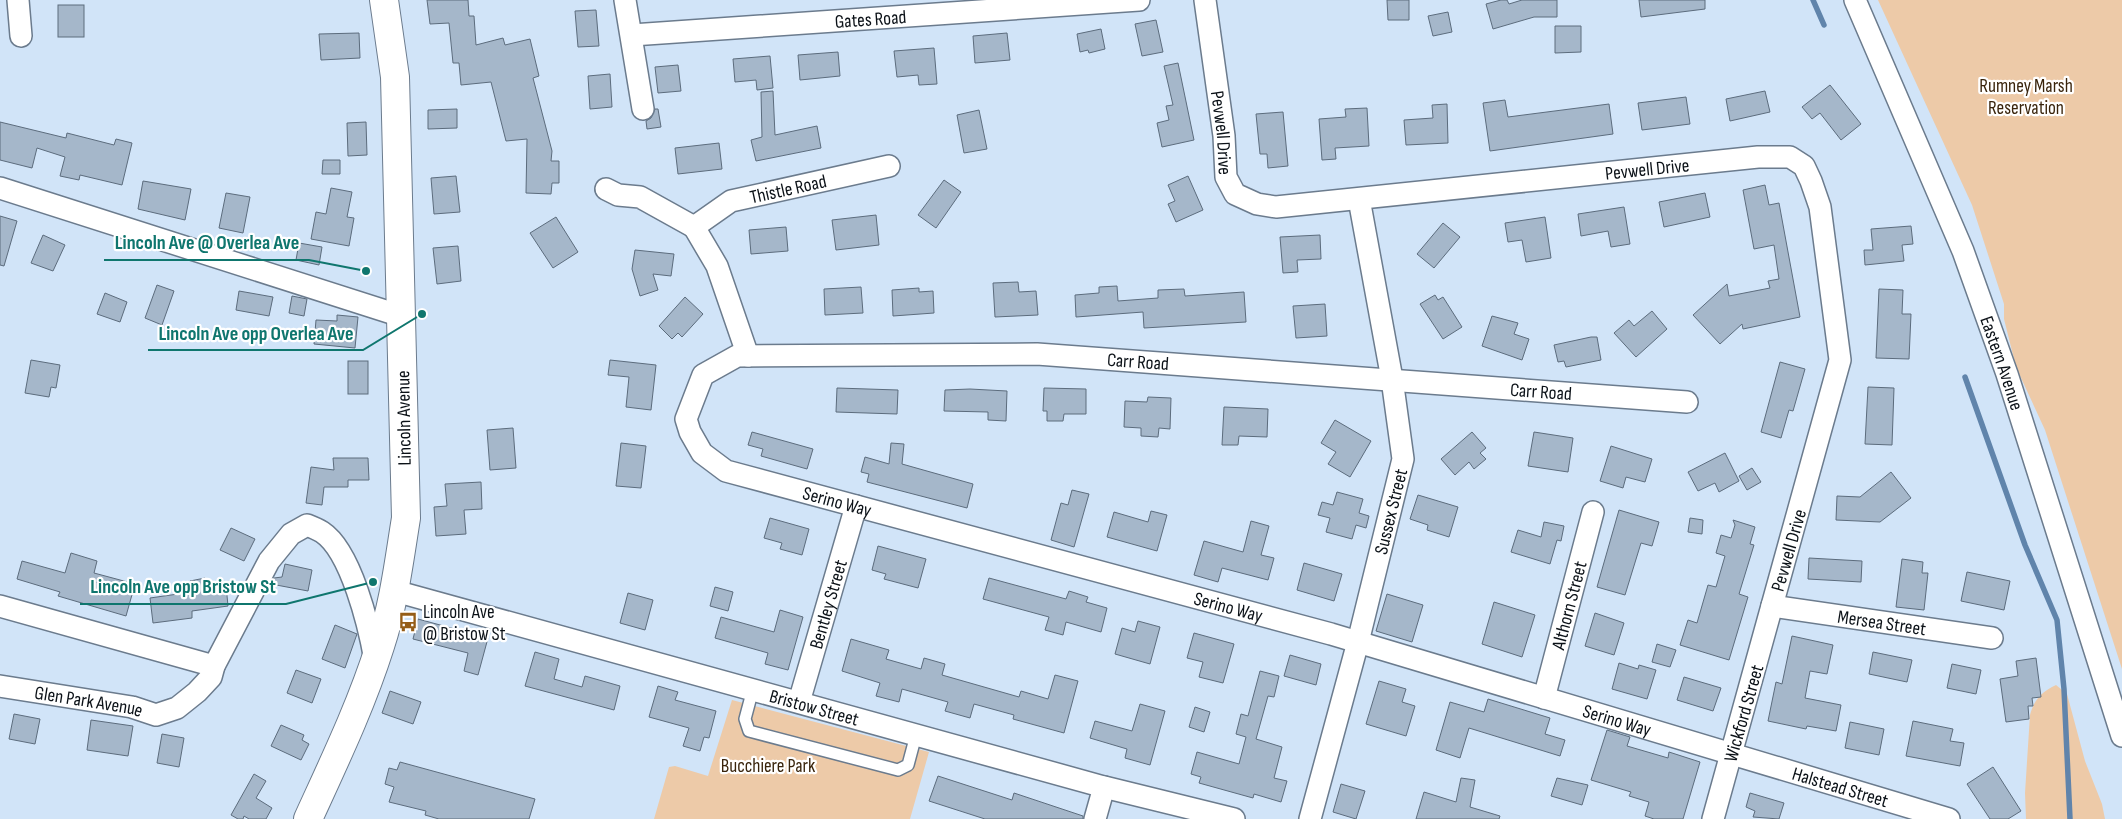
<svg xmlns="http://www.w3.org/2000/svg" width="2122" height="819" font-family="'Sofia Sans Condensed',sans-serif">
	<style>
		.green { fill: #edcaa8 }
		.lines { fill: none; stroke-linecap: round; stroke-linejoin: round }
		.stream { stroke: #6084ab; stroke-width: 5.5 }
		.building { fill: #a5b7ca; stroke: #5c6c7d }
		.service-casing { stroke: #6b7b8d; stroke-width: 14 }
		.minor-casing { stroke: #6b7b8d; stroke-width: 24 }
		.secondary-casing { stroke: #6b7b8d; stroke-width: 30 }
		.service { stroke: #fff; stroke-width: 11 }
		.minor { stroke: #fff; stroke-width: 21 }
		.secondary { stroke: #fff; stroke-width: 28 }
		.labels { text-anchor: middle; stroke-width: 4.5; stroke-linejoin: round; paint-order: stroke }
		.street-label { font-size: 19px; fill: #0b1117; stroke: #fff }
		.park-label { font-size: 19px; fill: #39240c; stroke: #fff }
		.poi-label { font-size: 19px; fill: #0b1117; stroke: #fff; text-anchor: start }
		.leader { fill: none; stroke: #0f766e; stroke-width: 2 }
		.callout-dot { fill: #0f766e; stroke: #fff; stroke-width: 2 }
		.callout-label { font-size: 20px; text-anchor: middle; font-weight: bold; fill: #0f766e; stroke: #fff; stroke-width: 4.5; stroke-linejoin: round; paint-order: stroke }
	</style>
	<rect width="100%" height="100%" fill="#d1e4f8"/>
	<g class="green">
		<polygon points="1878,0 2122,0 2122,669 2045,430 2016,367 2004,319 2004,304 1972,205"/>
		<path d="M2056,685L2067,694L2085,761L2102,804L2105,819H2026L2025,793L2030,715C2034,700 2041,692 2056,685Z"/>
		<polygon points="732,700 929,752 910,819 654,819 669,767 675,766 708,776"/>
	</g>
	<g class="lines">
		<g class="stream">
			<polyline points="1813,0 1824,25"/>
			<polyline points="1965,377 2025,545 2057,620 2064,689 2070,819"/>
		</g>
	</g>
	<g class="building">
		<polygon points="427,0 468,0 469,16 474,16 476,45 503,38 505,45 530,39 539,76 533,78 552,151 551,161 559,161 559,183 552,183 551,194 526,193 527,139 506,141 491,82 461,85 459,63 453,63 449,23 430,24"/>
		<polygon points="1387,0 1409,0 1409,20 1388,20"/>
		<polygon points="1501,0 1507,0 1509,4 1522,0 1557,0 1557,17 1534,17 1493,29 1486,4"/>
		<polygon points="1639,0 1705,0 1705,9 1641,17"/>
		<rect x="58" y="5" width="26" height="32"/>
		<polygon points="596,10 599,46 578,47 575,11"/>
		<polygon points="1448,12 1452,32 1433,36 1428,16"/>
		<polygon points="1156,20 1163,52 1142,56 1135,24"/>
		<polygon points="1555,26 1581,26 1581,52 1555,53"/>
		<polygon points="1101,29 1105,49 1089,53 1088,50 1080,52 1077,34"/>
		<polygon points="359,33 360,58 321,60 319,34"/>
		<polygon points="1007,33 1010,60 975,63 973,36"/>
		<polygon points="934,48 937,84 919,85 918,75 897,77 894,51"/>
		<polygon points="838,52 840,76 800,80 798,55"/>
		<polygon points="770,56 773,88 757,90 756,80 735,82 733,59"/>
		<polygon points="1178,63 1194,140 1162,147 1157,123 1169,120 1166,106 1173,105 1164,66"/>
		<polygon points="678,65 681,91 658,93 655,67"/>
		<polygon points="610,74 612,107 590,109 588,76"/>
		<polygon points="1830,85 1861,124 1841,140 1820,113 1812,119 1802,107"/>
		<polygon points="773,91 775,135 817,126 821,148 756,161 751,140 762,137 761,92"/>
		<polygon points="1765,91 1770,112 1730,121 1726,99"/>
		<polygon points="1686,97 1690,124 1642,130 1638,103"/>
		<polygon points="1505,100 1508,117 1609,104 1613,134 1490,151 1483,103"/>
		<polygon points="1447,104 1448,143 1406,145 1404,120 1433,118 1432,105"/>
		<polygon points="1367,108 1369,146 1335,148 1336,159 1322,160 1319,119 1346,117 1345,109"/>
		<polygon points="457,109 457,128 428,129 428,110"/>
		<polygon points="655,109 658,109 661,127 647,129 646,121 651,118"/>
		<polygon points="979,110 987,149 964,153 957,115"/>
		<polygon points="1283,112 1288,166 1268,168 1267,154 1260,154 1256,114"/>
		<polygon points="0,122 66,138 67,133 114,145 116,139 132,143 122,185 80,175 79,180 60,176 65,157 37,148 32,168 0,160"/>
		<polygon points="366,122 367,155 348,156 347,123"/>
		<polygon points="719,143 722,169 678,174 675,148"/>
		<polygon points="323,160 340,160 340,174 322,174"/>
		<polygon points="456,176 460,212 434,214 431,178"/>
		<polygon points="1188,176 1203,210 1176,222 1168,204 1175,201 1168,185"/>
		<polygon points="944,180 961,192 936,228 918,215"/>
		<polygon points="143,181 191,189 185,220 138,209"/>
		<polygon points="1765,185 1769,205 1779,203 1800,317 1743,329 1742,324 1720,344 1693,315 1727,284 1729,296 1770,288 1768,281 1779,279 1774,245 1754,249 1743,190"/>
		<polygon points="331,188 352,192 347,217 354,218 349,246 311,239 316,212 326,214"/>
		<polygon points="226,193 250,197 243,233 219,228"/>
		<polygon points="1705,193 1710,217 1664,227 1659,202"/>
		<polygon points="1624,207 1630,244 1611,247 1608,231 1581,236 1578,214"/>
		<polygon points="876,215 879,245 836,250 832,220"/>
		<polygon points="0,216 17,221 4,266 0,265"/>
		<polygon points="556,217 578,252 553,268 530,233"/>
		<polygon points="1545,217 1551,258 1526,262 1522,240 1508,242 1505,223"/>
		<polygon points="1443,223 1460,237 1434,268 1417,254"/>
		<polygon points="1911,226 1913,244 1902,245 1904,261 1865,265 1864,250 1873,250 1871,229"/>
		<polygon points="786,227 788,251 751,254 749,230"/>
		<polygon points="43,235 65,245 53,271 31,263"/>
		<polygon points="1320,235 1321,259 1297,260 1298,272 1283,273 1280,237"/>
		<polygon points="299,243 322,247 319,265 296,260"/>
		<polygon points="458,246 461,281 437,284 433,248"/>
		<polygon points="635,250 674,254 671,276 653,274 658,290 640,296 632,269"/>
		<polygon points="1018,282 1019,292 1036,291 1038,315 995,317 993,283"/>
		<polygon points="157,285 174,291 162,325 145,318"/>
		<polygon points="1117,286 1118,301 1158,298 1158,290 1184,289 1185,296 1244,292 1246,322 1144,328 1143,312 1076,317 1075,295 1099,293 1099,287"/>
		<polygon points="861,287 863,313 825,315 824,289"/>
		<polygon points="919,288 919,292 933,291 934,313 893,316 892,290"/>
		<polygon points="1879,289 1903,290 1902,314 1911,314 1909,359 1876,358"/>
		<polygon points="239,291 273,297 269,316 236,310"/>
		<polygon points="105,293 127,302 120,322 97,314"/>
		<polygon points="1435,295 1438,300 1443,297 1462,327 1443,339 1420,304"/>
		<polygon points="292,296 307,299 304,316 289,313"/>
		<polygon points="685,297 703,314 682,337 678,333 672,339 659,326"/>
		<polygon points="1325,304 1327,336 1296,338 1293,306"/>
		<polygon points="1652,311 1667,329 1636,357 1614,333 1629,320 1634,326"/>
		<polygon points="337,315 358,317 355,348 314,344 316,320 337,321"/>
		<polygon points="1492,316 1518,323 1514,334 1529,339 1522,360 1482,346"/>
		<polygon points="1591,337 1597,337 1601,360 1566,367 1564,361 1558,362 1554,345"/>
		<polygon points="31,360 60,365 56,388 51,387 49,397 25,393"/>
		<polygon points="610,360 656,365 651,410 626,407 629,377 608,375"/>
		<rect x="348" y="361" width="20" height="33"/>
		<polygon points="1780,362 1805,369 1793,411 1789,410 1781,438 1761,432"/>
		<polygon points="1868,387 1894,388 1892,445 1865,444"/>
		<polygon points="837,388 898,390 897,414 836,412"/>
		<polygon points="1044,388 1086,389 1086,414 1064,414 1063,421 1047,421 1047,411 1043,411"/>
		<polygon points="970,389 1007,391 1006,421 988,420 988,412 944,411 945,390"/>
		<polygon points="1148,397 1171,398 1170,429 1159,428 1158,437 1141,436 1141,428 1124,427 1125,401 1147,402"/>
		<polygon points="1224,407 1268,409 1267,437 1239,436 1238,445 1222,445"/>
		<polygon points="1335,420 1371,441 1350,477 1328,464 1336,452 1321,443"/>
		<polygon points="513,428 516,468 490,470 487,430"/>
		<polygon points="752,432 813,449 807,469 761,456 763,449 748,445"/>
		<polygon points="1472,432 1486,448 1480,453 1486,459 1474,469 1469,462 1455,475 1441,459"/>
		<polygon points="1534,432 1573,438 1568,472 1528,466"/>
		<polygon points="621,443 646,446 641,488 616,486"/>
		<polygon points="891,443 904,444 902,464 973,484 967,508 867,482 869,474 861,472 865,457 889,464"/>
		<polygon points="1611,446 1652,459 1645,482 1626,477 1623,488 1600,481"/>
		<polygon points="1725,453 1739,481 1719,492 1715,483 1698,491 1688,472"/>
		<polygon points="333,458 368,458 369,480 348,480 348,487 324,487 322,505 306,503 311,467 334,470"/>
		<polygon points="1752,468 1761,482 1747,490 1739,476"/>
		<polygon points="1891,472 1911,498 1880,522 1836,520 1837,496 1860,497"/>
		<polygon points="481,482 482,509 464,510 466,534 436,536 434,507 447,506 445,484"/>
		<polygon points="1072,490 1089,494 1074,547 1051,540 1061,503 1068,505"/>
		<polygon points="1337,492 1363,499 1359,513 1369,516 1366,528 1356,525 1352,539 1326,532 1330,518 1318,515 1322,502 1333,505"/>
		<polygon points="1418,495 1458,507 1449,537 1427,530 1428,525 1410,519"/>
		<polygon points="1619,510 1659,522 1652,546 1641,543 1625,595 1597,587"/>
		<polygon points="1151,511 1167,515 1157,551 1107,537 1114,512 1148,522"/>
		<polygon points="770,518 809,529 802,555 780,549 782,543 764,538"/>
		<polygon points="1690,518 1703,520 1702,534 1688,532"/>
		<polygon points="1733,520 1755,527 1750,544 1754,545 1739,594 1748,597 1729,660 1680,645 1688,620 1697,623 1708,585 1716,587 1725,556 1716,553 1721,535 1731,538 1735,525"/>
		<polygon points="1251,521 1269,526 1261,555 1274,558 1268,580 1222,568 1218,582 1194,575 1204,541 1243,552"/>
		<polygon points="1544,522 1564,526 1561,541 1557,540 1550,564 1511,552 1518,530 1541,537"/>
		<polygon points="231,528 255,539 244,561 220,550"/>
		<polygon points="878,546 926,559 918,588 884,579 886,574 872,570"/>
		<polygon points="71,553 97,561 94,573 135,584 126,616 58,596 60,592 17,579 22,561 65,573"/>
		<polygon points="1809,558 1862,561 1861,582 1808,579"/>
		<polygon points="1902,559 1923,562 1922,573 1928,573 1924,610 1896,607"/>
		<polygon points="1304,563 1342,574 1334,601 1297,590"/>
		<polygon points="285,564 312,570 308,591 271,584 274,578 282,577"/>
		<polygon points="1967,572 2010,581 2004,610 1961,601"/>
		<polygon points="205,578 206,587 226,585 228,606 192,611 192,618 153,623 150,598 192,592 190,581"/>
		<polygon points="989,578 1066,599 1069,591 1088,597 1086,602 1107,608 1101,632 1066,622 1063,635 1045,630 1049,617 983,599"/>
		<polygon points="715,587 733,592 728,611 710,606"/>
		<polygon points="628,593 653,600 645,630 620,623"/>
		<polygon points="1387,594 1423,605 1412,642 1376,631"/>
		<polygon points="1494,602 1535,615 1522,657 1482,644"/>
		<polygon points="780,610 803,617 788,670 765,664 768,653 715,638 721,617 774,632"/>
		<polygon points="1595,613 1624,623 1614,655 1585,646"/>
		<polygon points="418,619 488,638 478,675 464,671 468,653 413,639"/>
		<polygon points="1138,621 1160,627 1150,664 1115,654 1122,628 1135,632"/>
		<polygon points="335,625 357,634 345,668 322,659"/>
		<polygon points="1194,633 1234,644 1223,683 1199,677 1203,662 1187,658"/>
		<polygon points="1792,636 1833,645 1827,674 1810,671 1805,698 1841,705 1836,731 1807,726 1806,729 1768,721 1776,682 1782,684"/>
		<polygon points="851,639 889,650 886,659 921,669 924,658 945,664 942,675 1019,697 1021,691 1048,699 1055,675 1078,681 1064,733 1013,719 1014,715 974,704 970,718 945,711 948,702 902,689 899,702 876,696 880,683 842,671"/>
		<polygon points="1657,644 1676,650 1670,667 1652,662"/>
		<polygon points="535,652 559,659 554,679 582,687 585,676 620,686 614,710 525,686"/>
		<polygon points="1873,652 1912,660 1907,682 1869,674"/>
		<polygon points="1290,655 1321,664 1316,685 1284,676"/>
		<polygon points="2036,658 2041,697 2032,698 2033,706 2028,706 2029,719 2006,722 2000,679 2018,676 2016,661"/>
		<polygon points="1619,663 1638,669 1639,665 1656,670 1647,699 1612,689"/>
		<polygon points="1952,664 1981,670 1976,694 1947,688"/>
		<polygon points="296,670 321,679 312,703 287,693"/>
		<polygon points="1260,671 1279,676 1274,697 1268,696 1256,739 1282,747 1274,778 1287,781 1281,802 1254,794 1253,798 1199,783 1201,777 1191,774 1197,752 1239,764 1246,737 1236,734 1241,714 1248,716"/>
		<polygon points="1684,677 1721,688 1713,711 1677,700"/>
		<polygon points="1379,681 1406,689 1402,702 1415,706 1406,736 1366,724"/>
		<polygon points="658,686 678,692 675,700 716,711 709,738 704,737 700,751 683,746 689,728 649,717"/>
		<polygon points="390,691 421,702 413,724 382,713"/>
		<polygon points="1488,699 1550,718 1545,734 1565,740 1560,756 1469,728 1460,758 1436,750 1450,702 1484,712"/>
		<polygon points="1140,704 1165,711 1150,765 1125,758 1127,749 1090,738 1095,721 1132,731"/>
		<polygon points="1195,707 1210,712 1204,732 1189,727"/>
		<polygon points="14,714 40,719 35,744 9,739"/>
		<polygon points="91,720 133,726 128,756 87,750"/>
		<polygon points="1913,721 1953,729 1950,741 1964,743 1960,766 1906,756"/>
		<polygon points="1850,722 1884,729 1879,755 1845,748"/>
		<polygon points="281,725 304,735 302,740 309,744 301,760 271,746"/>
		<polygon points="1607,730 1630,737 1627,746 1668,758 1669,752 1700,762 1683,819 1654,819 1645,816 1649,802 1629,796 1631,792 1591,780"/>
		<polygon points="162,734 184,738 179,767 157,763"/>
		<polygon points="400,762 535,799 529,819 439,819 425,815 426,811 389,802 394,787 385,784 389,768 397,770"/>
		<polygon points="1993,767 2021,811 2008,819 1990,819 1967,784"/>
		<polygon points="254,774 266,781 256,798 272,808 266,819 249,819 244,816 243,819 238,819 231,815"/>
		<polygon points="938,776 1012,800 1014,793 1083,816 1083,819 985,819 929,801"/>
		<polygon points="1461,778 1475,780 1470,807 1500,816 1499,819 1416,819 1424,792 1456,802"/>
		<polygon points="1557,778 1588,785 1582,805 1551,796"/>
		<polygon points="1341,784 1365,791 1356,819 1333,812"/>
		<polygon points="1750,793 1784,803 1779,819 1753,817 1755,811 1746,807"/>
	</g>
	<g class="lines">
		<defs>
			<polyline id="service" points="753,689 745,719 749,731 898,770 908,765 916,735"/>
			<g id="minor">
				<polyline points="18,0 21,36"/>
				<polyline points="625,0 643,109"/>
				<path id="s1" d="M1205,0L1224,136L1226,177L1235,194L1257,204L1276,207L1758,157H1790L1804,166L1811,181L1820,207L1840,360L1713,819"/>
				<path id="s2" d="M1855,0L1963,251L2007,374L2122,736"/>
				<path id="s3" d="M632,35L1139,0"/>
				<polyline points="0,188 401,316"/>
				<polyline points="606,189 618,195 640,197 694,227"/>
				<path id="s4" d="M748,356L717,266L694,227L731,201L889,166"/>
				<path id="s5" d="M1687,402L1037,354L737,356L703,375L686,419L690,432L702,453L726,471L1331,634L1949,819"/>
				<path id="s6" d="M395,591L1104,787L1234,819"/>
				<polyline points="0,606 214,666"/>
				<path id="s7" d="M1772,606L1992,638"/>
				<path id="s8" d="M0,686L132,707L156,715L177,708L197,692L211,677L214,666L269,561L291,534L307,525C312,527 317,529 322,532C351,551 369,626 375,660"/>
				<path id="s9" d="M1544,698L1593,512"/>
				<path id="s10" d="M799,702L856,506"/>
				<polyline points="1095,819 1104,787"/>
				<path id="s11" d="M1310,819L1358,642L1403,459L1392,379L1359,199"/>
			</g>
			<path id="secondary" d="M308,819C334,762 361,706 380,646C394,604 399,561 406,518L395,77L384,0"/>
		</defs>
		<use href="#service" class="service-casing"/>
		<use href="#minor" class="minor-casing"/>
		<use href="#secondary" class="secondary-casing"/>
		<use href="#service" class="service"/>
		<use href="#minor" class="minor"/>
		<use href="#secondary" class="secondary"/>
	</g>
	<defs>
		<symbol id="bus-bare" viewBox="-9 -9 18 18"><path d="M-5-6H5V4H4V6H2V4H-2V6H-4V4H-5ZM-3.5-4V0h7V-4ZM-3.5 1.2v1.5H-2V1.2ZM2 1.2v1.5H3.5V1.2Z" fill="#955d17" stroke="#fff" stroke-width="2.5" paint-order="stroke"/></symbol>
	</defs>
	<g fill-rule="evenodd">
		<use href="#bus-bare" x="394" y="608" width="28" height="28"/>
	</g>
	<g class="labels">
		<g class="street-label">
			<text dy="7" stroke="none"><textPath href="#s3" startOffset="239">Gates Road</textPath></text>
			<text dy="7" stroke="none"><textPath href="#s1" startOffset="134">Pevwell Drive</textPath></text>
			<text dy="7" stroke="none"><textPath href="#s1" startOffset="614">Pevwell Drive</textPath></text>
			<text dy="7" stroke="none"><textPath href="#s4" startOffset="244">Thistle Road</textPath></text>
			<text transform="translate(1138 361) rotate(4)" y="7">Carr Road</text>
			<text dy="7" stroke="none"><textPath href="#s2" startOffset="392">Eastern Avenue</textPath></text>
			<text transform="translate(1541 391) rotate(4)" y="7">Carr Road</text>
			<text transform="translate(403 418) rotate(-91)" y="7">Lincoln Avenue</text>
			<text dy="7" stroke="none"><textPath href="#s5" startOffset="1221">Serino Way</textPath></text>
			<text dy="7" stroke="none"><textPath href="#s11" startOffset="318">Sussex Street</textPath></text>
			<text transform="translate(1788 550) rotate(-74)" y="7">Pevwell Drive</text>
			<text dy="7" stroke="none"><textPath href="#s10" startOffset="102">Bentley Street</textPath></text>
			<text dy="7" stroke="none"><textPath href="#s9" startOffset="96">Althorn Street</textPath></text>
			<text dy="7" stroke="none"><textPath href="#s5" startOffset="1626">Serino Way</textPath></text>
			<text dy="7" stroke="none"><textPath href="#s7" startOffset="111">Mersea Street</textPath></text>
			<text dy="7" stroke="none"><textPath href="#s8" startOffset="90">Glen Park Avenue</textPath></text>
			<text dy="7" stroke="none"><textPath href="#s6" startOffset="435">Bristow Street</textPath></text>
			<text transform="translate(1743 713) rotate(-74)" y="7">Wickford Street</text>
			<text dy="7" stroke="none"><textPath href="#s5" startOffset="2031">Serino Way</textPath></text>
			<text dy="7" stroke="none"><textPath href="#s5" startOffset="2264">Halstead Street</textPath></text>
		</g>
		<g class="park-label">
			<text x="2026" y="92">Rumney Marsh<tspan x="2026" dy="22">Reservation</tspan></text>
			<text x="768" y="772">Bucchiere Park</text>
		</g>
		<g class="poi-label">
			<text x="423" y="618">Lincoln Ave<tspan x="423" dy="22">@ Bristow St</tspan></text>
		</g>
	</g>
	<path class="leader" d="M366 271L309 260H104M422 314L363 350H148M373 582L286 604H80"/>
	<g class="callout-dot">
		<circle cx="366" cy="271" r="5"/>
		<circle cx="422" cy="314" r="5"/>
		<circle cx="373" cy="582" r="5"/>
	</g>
	<g class="callout-label">
		<text x="207" y="249">Lincoln Ave @ Overlea Ave</text>
		<text x="256" y="340">Lincoln Ave opp Overlea Ave</text>
		<text x="183" y="593">Lincoln Ave opp Bristow St</text>
	</g>
</svg>
